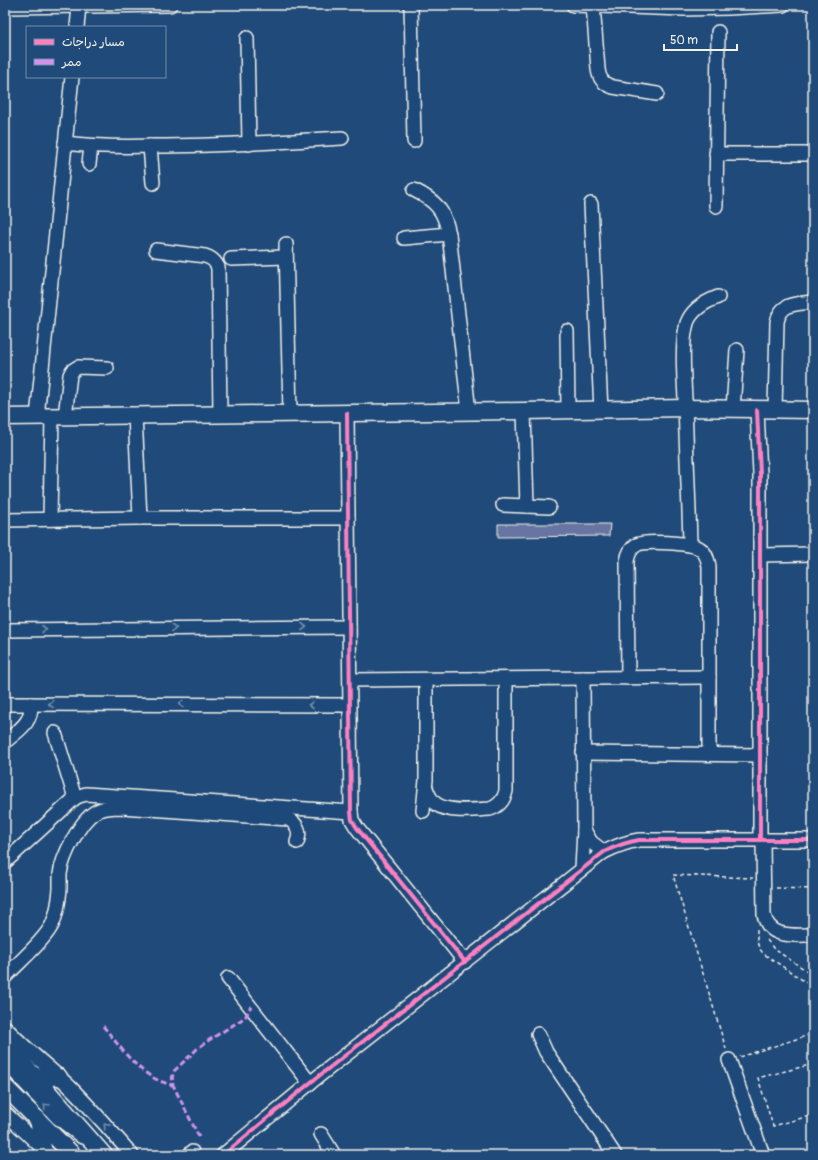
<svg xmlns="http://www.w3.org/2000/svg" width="818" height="1160" font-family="Pangolin,'Playpen Sans Arabic',sans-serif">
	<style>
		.building { fill: #6774a2; stroke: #f4f1e8 }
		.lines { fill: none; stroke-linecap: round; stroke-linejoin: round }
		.minor-casing { stroke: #f4f1e8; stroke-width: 16 }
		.major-casing { stroke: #f4f1e8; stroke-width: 19 }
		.path { stroke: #f4f1e8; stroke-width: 1.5; stroke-dasharray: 4 3; stroke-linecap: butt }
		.minor { stroke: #1f4a7a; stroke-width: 13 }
		.major { stroke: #1f4a7a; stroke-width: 16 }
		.quiet { stroke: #d193ec; stroke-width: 3; stroke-dasharray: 6 3; stroke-linecap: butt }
		.cycleway-casing { stroke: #1f4a7a; stroke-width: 6 }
		.cycleway { stroke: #ff80c0; stroke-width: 4 }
		.oneway { stroke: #748da6 }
	</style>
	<rect width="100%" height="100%" fill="#1f4a7a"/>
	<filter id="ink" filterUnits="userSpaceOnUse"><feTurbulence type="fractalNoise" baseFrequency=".025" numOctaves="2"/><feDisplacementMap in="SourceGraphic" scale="8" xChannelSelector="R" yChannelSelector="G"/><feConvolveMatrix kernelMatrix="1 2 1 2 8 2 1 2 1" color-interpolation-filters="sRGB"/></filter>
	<g filter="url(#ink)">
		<polygon class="building" points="498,524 610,524 609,536 498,537"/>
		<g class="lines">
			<defs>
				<g id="minor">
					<polyline points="411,5 414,141"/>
					<polyline points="573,5 683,9 729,8 783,5"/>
					<path d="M593,5L598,69C599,79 603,84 613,87L657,94"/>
					<polyline points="5,7 170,5"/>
					<polyline points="77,27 79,6"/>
					<polyline points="247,38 249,144"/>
					<path d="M65,143C96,147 126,147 156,146C218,146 280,142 342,138"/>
					<polyline points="150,146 153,183"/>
					<polyline points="716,154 813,154"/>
					<polyline points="89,164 91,146"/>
					<path d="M414,190C436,201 444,210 449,234L469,412"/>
					<polyline points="591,204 601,410"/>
					<polyline points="716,206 718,32"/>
					<polyline points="404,238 449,234"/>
					<polyline points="286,244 290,413"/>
					<path d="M156,250L205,256C212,258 215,261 218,267L220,414"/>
					<polyline points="231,259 286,257"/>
					<polyline points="567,331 568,410"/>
					<polyline points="733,409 737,350"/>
					<polyline points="757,410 760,474 760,840"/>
					<path d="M775,410L777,322C781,302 796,304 813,302"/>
					<polyline points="524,411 527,506"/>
					<polyline points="347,413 351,812 352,820 357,828 465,962"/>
					<polyline points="135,415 140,518"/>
					<polyline points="65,416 70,375 72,371 78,367 107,368"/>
					<polyline points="37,417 72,77"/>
					<polyline points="503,505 549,507"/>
					<polyline points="50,519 52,416"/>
					<polyline points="5,520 140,518 348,518"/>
					<path d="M690,545C689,496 686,448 685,399C684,377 681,344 687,323C692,309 705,302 718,297"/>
					<polyline points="760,555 813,554"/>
					<polyline points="5,630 349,627"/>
					<path d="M628,678L627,561C628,555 630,549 636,545C645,540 690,543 699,548C706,552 708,559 709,567V754"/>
					<polyline points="350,680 709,677"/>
					<polyline points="5,704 350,705"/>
					<polyline points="55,733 75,798"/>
					<path d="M5,742C18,730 32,724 31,704"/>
					<polyline points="583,753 760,755"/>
					<path d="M426,788C428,794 431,800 436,804C448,813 475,810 490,809C499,806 504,800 506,791V679"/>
					<polyline points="423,811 426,780 426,680"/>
					<polyline points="584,830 591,842 604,852"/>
					<path d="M763,840L764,915C769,939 794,935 813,935"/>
					<polyline points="5,862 75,798 79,796 86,794 351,812"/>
					<polyline points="582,869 584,830 583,678"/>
					<path d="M5,977C19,962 43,942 52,925C57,914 59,901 60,889C60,884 60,879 60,874C62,857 80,821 95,812C103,807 113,807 122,807L288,819C298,824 301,832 297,842"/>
					<polyline points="228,978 310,1083"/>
					<path d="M5,1027C25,1049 49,1067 70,1087C92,1109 112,1132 132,1155"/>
					<polyline points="538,1034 546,1052 615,1155"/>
					<polyline points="729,1060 763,1155"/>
					<polyline points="5,1062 58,1118 82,1137"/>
					<polyline points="5,1113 50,1155"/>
					<polyline points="321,1134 334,1155"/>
					<polyline points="189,1155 192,1152"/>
					<path d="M223,1155L310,1083L604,852C616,846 626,842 639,840H813"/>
				</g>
				<g id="major">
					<polyline points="5,417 524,411 685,408 813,410"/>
					<polyline points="5,1043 104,1155"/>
					<polyline points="34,1076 59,1077"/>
					<polyline points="5,1087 73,1155"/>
					<polyline points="38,1119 43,1148"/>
				</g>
			</defs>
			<use href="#minor" class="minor-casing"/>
			<use href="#major" class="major-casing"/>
			<g class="path">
				<polyline points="776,888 813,889"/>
				<path d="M757,929C757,941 756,946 764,954L813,987"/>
				<polyline points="767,940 774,949 813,975"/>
				<polyline points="726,1049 673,875 753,878"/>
				<polyline points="740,1057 809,1035 813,1052"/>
				<polyline points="813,1064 758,1078 773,1126 813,1115"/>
			</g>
			<use href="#minor" class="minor"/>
			<use href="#major" class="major"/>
			<g class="quiet">
				<path d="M103,1026C123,1050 141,1079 173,1085"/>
				<path d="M199,1137L173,1085C172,1080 172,1076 174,1071L197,1049L206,1042L241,1020L246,1016L251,1006"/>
			</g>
			<defs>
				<g id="cycleway">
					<polyline points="757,410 760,474 760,840"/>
					<polyline points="347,413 351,812 352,820 357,828 465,962"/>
					<path d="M223,1155L310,1083L604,852C616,846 626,842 639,840H813"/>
				</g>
			</defs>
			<use href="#cycleway" class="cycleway-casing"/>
			<use href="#cycleway" class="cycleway"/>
		</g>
		<defs><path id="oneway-chevron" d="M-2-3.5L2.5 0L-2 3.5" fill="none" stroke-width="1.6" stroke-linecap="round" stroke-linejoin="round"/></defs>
		<g class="oneway">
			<use href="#oneway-chevron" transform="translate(304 627)"/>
			<use href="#oneway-chevron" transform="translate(174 628)"/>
			<use href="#oneway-chevron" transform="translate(44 629)"/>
			<use href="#oneway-chevron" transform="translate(51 704) rotate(-180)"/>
			<use href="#oneway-chevron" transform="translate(181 704) rotate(-180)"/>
			<use href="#oneway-chevron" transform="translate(311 705) rotate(-180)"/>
			<use href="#oneway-chevron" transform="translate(46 1106) rotate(-134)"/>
			<use href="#oneway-chevron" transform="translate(106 1126) rotate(-132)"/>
		</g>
	</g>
	<rect width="818" height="1160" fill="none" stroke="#1f4a7a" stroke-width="20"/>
	<rect x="10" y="10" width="798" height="1140" fill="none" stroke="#f4f1e8" stroke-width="1.5" filter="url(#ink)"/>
	<rect x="26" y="26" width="140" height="52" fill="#1f4a7a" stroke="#748da6"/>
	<rect x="34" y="39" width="20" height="6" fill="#ff80c0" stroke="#748da6"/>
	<text x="62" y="46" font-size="12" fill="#f4f1e8">مسار دراجات</text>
	<rect x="34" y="59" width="20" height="6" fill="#d193ec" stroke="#748da6"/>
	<text x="62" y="66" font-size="12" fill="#f4f1e8">ممر</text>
	<path d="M664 44v6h73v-6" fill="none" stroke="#f4f1e8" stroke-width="2"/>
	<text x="670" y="44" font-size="12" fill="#f4f1e8" stroke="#1f4a7a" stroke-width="3" paint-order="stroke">50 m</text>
</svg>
